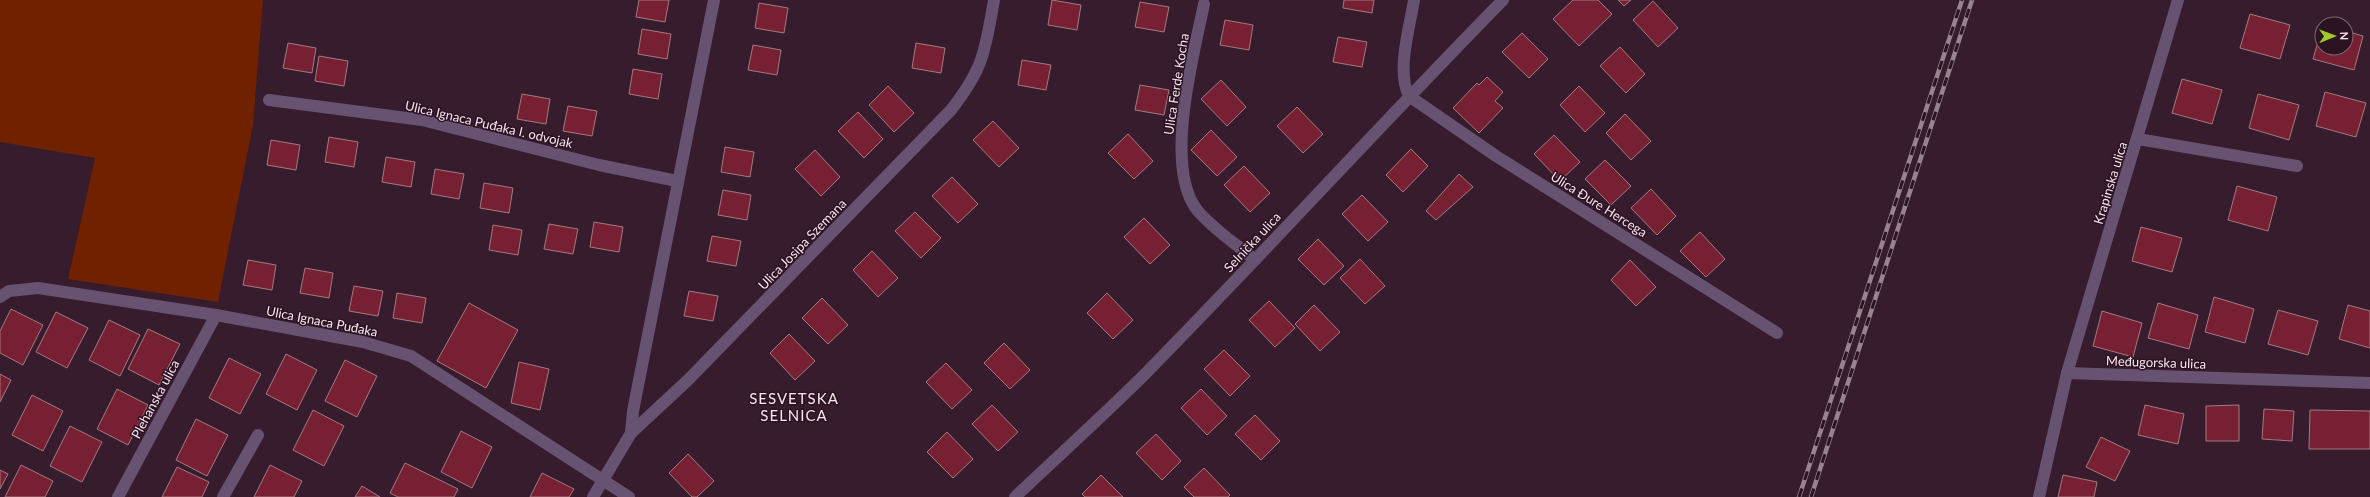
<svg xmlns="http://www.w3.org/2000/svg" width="2370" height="497" font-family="Lato,sans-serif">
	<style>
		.green { fill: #702200 }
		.building { fill: #772034; stroke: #a27b7f }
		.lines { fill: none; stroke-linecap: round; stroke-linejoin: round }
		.minor { stroke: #675371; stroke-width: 12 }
		.rail-casing { stroke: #998390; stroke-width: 4.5 }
		.rail { stroke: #2c1322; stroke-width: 3; stroke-dasharray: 9; stroke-linecap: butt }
		.labels { text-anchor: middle; stroke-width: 3; stroke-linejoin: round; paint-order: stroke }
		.street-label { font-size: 13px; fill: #f9e6f0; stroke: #2c1322 }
		.quarter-label { font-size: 15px; letter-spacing: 1px; fill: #f9e6f0; stroke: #2c1322 }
	</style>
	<rect width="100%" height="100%" fill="#361c2c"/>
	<polygon class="green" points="0,0 263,0 253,125 218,302 68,279 95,158 0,142"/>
	<g class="building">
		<polygon points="639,0 669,0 665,22 636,17"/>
		<polygon points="1052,0 1081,5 1077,30 1048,25"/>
		<polygon points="1344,0 1374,0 1372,13 1343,8"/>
		<polygon points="1573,0 1598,0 1612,14 1579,46 1553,19"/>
		<polygon points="1618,0 1631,0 1624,6"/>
		<polygon points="1653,1 1678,28 1658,47 1633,20"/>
		<polygon points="1140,2 1169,7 1164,32 1135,27"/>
		<polygon points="759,3 788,8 784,33 755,28"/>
		<polygon points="2250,14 2290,25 2280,59 2240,48"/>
		<polygon points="1225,20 1253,25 1249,50 1220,45"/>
		<polygon points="2322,28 2322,48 2346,48 2346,31 2363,36 2354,70 2313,59"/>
		<polygon points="642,29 671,34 667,59 638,54"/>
		<polygon points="1522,33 1548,59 1529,78 1502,52"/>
		<polygon points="1338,37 1367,42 1362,67 1333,62"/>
		<polygon points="288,43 316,48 312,73 283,68"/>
		<polygon points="916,43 945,48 941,73 912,68"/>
		<polygon points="753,45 781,50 777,75 748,70"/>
		<polygon points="1620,47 1645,74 1626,93 1600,66"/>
		<polygon points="319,56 348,61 344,86 315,81"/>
		<polygon points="1022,60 1051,65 1046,90 1018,85"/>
		<polygon points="633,69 662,74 658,99 629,94"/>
		<polygon points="1487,77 1503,92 1495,101 1503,108 1479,133 1453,108 1477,83 1479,85"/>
		<polygon points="2182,79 2222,90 2212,124 2172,113"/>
		<polygon points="1221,80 1246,107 1227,126 1201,99"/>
		<polygon points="1140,85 1169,90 1164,115 1135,110"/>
		<polygon points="888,86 914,113 894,132 869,105"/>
		<polygon points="1579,86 1605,113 1585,132 1560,105"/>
		<polygon points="2325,92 2366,103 2356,137 2316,126"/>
		<polygon points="522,94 550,99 546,124 517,119"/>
		<polygon points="2258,94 2299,105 2289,140 2249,128"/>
		<polygon points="568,106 597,111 592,136 563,131"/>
		<polygon points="1297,107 1323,134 1303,153 1277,126"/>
		<polygon points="858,112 883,139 864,158 838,131"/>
		<polygon points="1625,114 1651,141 1631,160 1606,133"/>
		<polygon points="993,121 1019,148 999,167 973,140"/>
		<polygon points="1211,130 1237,157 1217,176 1191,150"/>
		<polygon points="1128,134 1153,161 1134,179 1108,153"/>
		<polygon points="1554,135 1580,162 1560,181 1534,154"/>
		<polygon points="329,137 358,142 354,167 325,162"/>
		<polygon points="271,140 300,145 296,170 267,165"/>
		<polygon points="725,147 754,152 750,177 721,172"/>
		<polygon points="1411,149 1428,166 1403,192 1386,175"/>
		<polygon points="815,150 840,177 821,196 795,169"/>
		<polygon points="386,157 415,162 411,187 382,182"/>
		<polygon points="1605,160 1631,186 1611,205 1585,179"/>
		<polygon points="1244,166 1270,193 1250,212 1224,185"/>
		<polygon points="435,169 464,174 459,199 431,194"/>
		<polygon points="1459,174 1473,187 1436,220 1426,211"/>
		<polygon points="952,177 978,204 958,223 932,196"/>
		<polygon points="484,183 513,188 509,213 480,208"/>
		<polygon points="2237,186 2277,197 2268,231 2228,220"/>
		<polygon points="1651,189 1676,216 1657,235 1631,208"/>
		<polygon points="723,190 751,195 747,220 718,215"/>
		<polygon points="1362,195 1388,222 1368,241 1342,214"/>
		<polygon points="915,212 941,238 921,258 895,231"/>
		<polygon points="1144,218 1170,245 1150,264 1124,237"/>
		<polygon points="594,222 623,227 619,252 590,247"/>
		<polygon points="549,224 578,229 573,254 544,249"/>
		<polygon points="493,225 522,230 518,255 489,250"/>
		<polygon points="2141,227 2182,238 2172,272 2132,261"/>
		<polygon points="1700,232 1725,259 1706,277 1680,251"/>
		<polygon points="712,236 741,241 736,266 707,261"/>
		<polygon points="1318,239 1344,266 1324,285 1298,259"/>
		<polygon points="872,251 898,278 878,297 853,270"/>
		<polygon points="1360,259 1385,286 1365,304 1340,278"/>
		<polygon points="248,260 276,265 272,290 243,285"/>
		<polygon points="1630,260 1656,287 1636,306 1611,280"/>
		<polygon points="305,268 333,273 329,298 300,293"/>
		<polygon points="354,286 383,291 378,316 349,311"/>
		<polygon points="689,291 718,296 713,321 684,316"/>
		<polygon points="397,293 426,298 422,323 393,318"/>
		<polygon points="1107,293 1133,320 1113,339 1087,313"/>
		<polygon points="2214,297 2254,309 2245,343 2205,332"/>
		<polygon points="822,298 848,325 828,344 802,318"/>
		<polygon points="1269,301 1295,328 1275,347 1249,320"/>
		<polygon points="469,303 518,330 486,388 437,361"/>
		<polygon points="2158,303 2198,315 2189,349 2148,338"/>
		<polygon points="1314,305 1340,332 1320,351 1295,324"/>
		<polygon points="2348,305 2370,311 2370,348 2339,339"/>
		<polygon points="11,309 43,325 23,365 0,353 0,331"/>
		<polygon points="2278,310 2318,321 2308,355 2268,344"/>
		<polygon points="2102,311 2142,323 2133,357 2093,346"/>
		<polygon points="56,312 88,328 67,368 36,352"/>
		<polygon points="109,320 140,335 120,376 89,360"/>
		<polygon points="148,329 180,344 159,385 128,369"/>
		<polygon points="789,334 815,361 795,380 770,353"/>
		<polygon points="1004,343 1030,370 1010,389 984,363"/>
		<polygon points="1224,350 1250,376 1230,396 1204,369"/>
		<polygon points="286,354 317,370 297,410 266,394"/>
		<polygon points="229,358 261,374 240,414 209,398"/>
		<polygon points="345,360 377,376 357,417 325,401"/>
		<polygon points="519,362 549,369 540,410 511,403"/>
		<polygon points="946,363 972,390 952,409 926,382"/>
		<polygon points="0,374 11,380 0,402"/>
		<polygon points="117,389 148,405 128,445 97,429"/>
		<polygon points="1201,389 1227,416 1207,435 1181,408"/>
		<polygon points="32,395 63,411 43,451 12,435"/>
		<polygon points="992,405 1018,432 998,451 972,424"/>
		<polygon points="2145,405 2184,414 2178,444 2138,435"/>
		<polygon points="2239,405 2239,441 2206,441 2206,406"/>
		<polygon points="2264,409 2294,411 2292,441 2262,439"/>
		<polygon points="313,410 344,426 324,466 293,450"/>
		<polygon points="2310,410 2370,411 2370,449 2309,449"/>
		<polygon points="1255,415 1280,441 1261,460 1235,434"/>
		<polygon points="196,419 228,435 207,476 176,460"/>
		<polygon points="70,426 102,442 82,482 50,466"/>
		<polygon points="461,431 492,447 472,488 441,472"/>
		<polygon points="947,432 973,459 953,478 927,452"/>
		<polygon points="1156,434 1181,461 1162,480 1136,453"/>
		<polygon points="2101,437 2130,451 2115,481 2086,467"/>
		<polygon points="688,454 714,481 697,497 692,497 669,473"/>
		<polygon points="405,463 458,489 454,497 398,497 390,493"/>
		<polygon points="21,465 53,481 45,497 5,497"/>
		<polygon points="270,465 302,481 294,497 254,497"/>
		<polygon points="177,467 209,482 202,497 162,497"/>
		<polygon points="1204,468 1230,495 1228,497 1194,497 1184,487"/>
		<polygon points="0,470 8,474 0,489"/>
		<polygon points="542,473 574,489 569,497 530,497"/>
		<polygon points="1101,475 1123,497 1085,497 1082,494"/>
		<polygon points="2063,475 2097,482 2094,497 2058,497"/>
		<polygon points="362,486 380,497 355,497"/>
	</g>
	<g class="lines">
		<g class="minor">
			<path d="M1414,0C1410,26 1396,71 1409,96L1496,156L1777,333"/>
			<path d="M1204,4C1194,54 1163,166 1197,210C1213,229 1236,244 1255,260"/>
			<polyline points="269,100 422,120 599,165 677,181"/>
			<polyline points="2138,139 2297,166"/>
			<polyline points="0,297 9,291 38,288 216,315 363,342 411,356 629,497"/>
			<polyline points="2067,373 2370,383"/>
			<polyline points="631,433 633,411 714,0"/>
			<polyline points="118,497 216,315"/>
			<polyline points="223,497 258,435"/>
			<path d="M593,497L631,433L688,380L951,110C984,68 985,51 994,0"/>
			<path d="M1015,497C1058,456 1103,416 1145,374C1266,251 1382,123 1503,0"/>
			<polyline points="2039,497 2067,373 2178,0"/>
		</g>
		<defs>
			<g id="rail">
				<polyline points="1799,497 1962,0"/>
				<polyline points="1811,497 1972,0"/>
			</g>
		</defs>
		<use href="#rail" class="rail-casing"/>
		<use href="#rail" class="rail"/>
	</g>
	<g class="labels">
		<g class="street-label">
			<text transform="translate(1176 84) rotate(-81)" y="5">Ulica Ferde Kocha</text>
			<text transform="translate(489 124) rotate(13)" y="5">Ulica Ignaca Puđaka I. odvojak</text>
			<text transform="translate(2110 183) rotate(-73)" y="5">Krapinska ulica</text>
			<text transform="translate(1599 204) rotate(32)" y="5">Ulica Đure Hercega</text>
			<text transform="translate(1252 242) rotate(-47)" y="5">Selnička ulica</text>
			<text transform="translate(802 244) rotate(-46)" y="5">Ulica Josipa Szemana</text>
			<text transform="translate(322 321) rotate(11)" y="5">Ulica Ignaca Puđaka</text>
			<text transform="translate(2156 362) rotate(2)" y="5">Međugorska ulica</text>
			<text transform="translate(155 399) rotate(-62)" y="5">Plehanska ulica</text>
		</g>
		<g class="quarter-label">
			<text x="794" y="404">SESVETSKA<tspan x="794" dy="17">SELNICA</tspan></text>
		</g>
	</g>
	<g transform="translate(2334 36) rotate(89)"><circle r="19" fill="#2c1322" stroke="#7e6774"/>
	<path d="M0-3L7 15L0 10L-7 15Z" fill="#9fca2c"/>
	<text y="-6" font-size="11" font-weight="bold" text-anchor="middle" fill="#f9e6f0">N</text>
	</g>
</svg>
